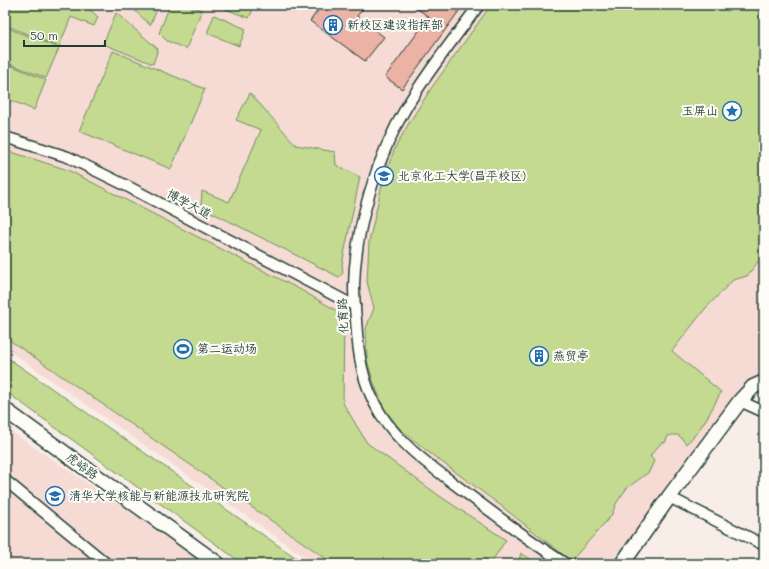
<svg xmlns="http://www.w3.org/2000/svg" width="769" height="569" font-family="Mali,'LXGW WenKai TC',sans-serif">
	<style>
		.built { fill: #f5dbd3 }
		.green { fill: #c3da90; stroke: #718c62 }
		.building { fill: #ebb2a5; stroke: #1f3d34 }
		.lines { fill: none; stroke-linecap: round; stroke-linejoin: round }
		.street-casing { stroke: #1f3d34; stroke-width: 13 }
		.secondary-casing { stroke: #1f3d34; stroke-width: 17 }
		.street { stroke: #fdfcf7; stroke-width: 10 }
		.secondary { stroke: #fdfcf7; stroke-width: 14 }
		.labels { text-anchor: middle; stroke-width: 4; stroke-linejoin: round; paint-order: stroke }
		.poi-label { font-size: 12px; fill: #1f3d34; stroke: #fdfcf7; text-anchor: start }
		.street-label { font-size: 12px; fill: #1f3d34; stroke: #fdfcf7 }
	</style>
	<rect width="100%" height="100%" fill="#f9ede7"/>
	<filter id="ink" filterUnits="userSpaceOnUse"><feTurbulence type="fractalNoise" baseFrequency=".025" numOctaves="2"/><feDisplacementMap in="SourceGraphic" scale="8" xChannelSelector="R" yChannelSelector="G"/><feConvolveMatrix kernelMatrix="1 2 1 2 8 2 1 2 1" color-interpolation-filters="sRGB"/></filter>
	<g filter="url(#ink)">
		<g class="built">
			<polygon points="5,5 764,5 764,376 650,512 615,564 315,564 5,348"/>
			<polygon points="5,427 206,564 5,564"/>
		</g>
		<g class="green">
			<polygon points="12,5 85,5 98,17 94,26 71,17 59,47 5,25"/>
			<polygon points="129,5 159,5 150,25"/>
			<polygon points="170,5 190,5 202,10 186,49 167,41 159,33"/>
			<polygon points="215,5 255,5 249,18"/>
			<path d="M491,5H764V254L747,276L733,280L705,309L672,351L721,392C711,411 702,430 686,444C680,436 679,433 668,436L665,443L662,442L650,456L654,461L649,472L627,488L617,502L611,516L571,561L500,505L431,454L400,429L389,415L384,408L373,381L367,360L366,328L374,308L367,282L369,242L381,189L387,169L395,148L409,123L432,87Z"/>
			<polygon points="116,13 158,49 153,64 103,44"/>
			<polygon points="214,15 246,29 239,46 207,33"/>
			<polygon points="5,27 59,48 46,78 5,62"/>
			<polygon points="113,51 205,89 171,169 79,131"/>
			<polygon points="5,63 46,80 34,110 5,98"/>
			<polygon points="250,93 296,145 335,152 336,165 360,177 342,264 343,273 339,277 201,207 202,191 229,202 261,130 236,120"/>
			<polygon points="5,150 68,170 301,290 344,315 343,403 367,443 441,497 506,540 490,564 334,564 5,337"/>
			<polygon points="5,356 305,564 244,564 239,561 5,391"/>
			<polygon points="521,553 538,564 518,564"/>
		</g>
		<g class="building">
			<polygon points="322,5 366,5 357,16 384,37 365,61 310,21"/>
			<polygon points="412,5 450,5 459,11 402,89 385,77 429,17"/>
			<polygon points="535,351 541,351 544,354 544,358 542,360 538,360 535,358"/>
		</g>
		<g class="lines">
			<defs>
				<g id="street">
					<path d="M479,5C455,37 428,71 407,106C377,156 355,228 354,286C354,298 355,309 356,320C358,353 362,384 380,413C401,447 434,468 465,492C498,517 531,542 566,564"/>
					<polyline points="5,137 68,157 125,185 349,303 355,305"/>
					<polyline points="740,401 764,412"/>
					<polyline points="5,480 107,564"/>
					<polyline points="669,497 764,545"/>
				</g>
				<g id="secondary">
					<polyline points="5,410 218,564"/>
					<polyline points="622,564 669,497 740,401 753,387 764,382"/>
				</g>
			</defs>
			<use href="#street" class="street-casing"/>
			<use href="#secondary" class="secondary-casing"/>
			<use href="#street" class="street"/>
			<use href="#secondary" class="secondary"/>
		</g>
	</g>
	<defs>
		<symbol id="building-ring" viewBox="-11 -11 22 22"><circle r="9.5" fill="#fdfcf7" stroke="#1f6fb2" stroke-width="1.5"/><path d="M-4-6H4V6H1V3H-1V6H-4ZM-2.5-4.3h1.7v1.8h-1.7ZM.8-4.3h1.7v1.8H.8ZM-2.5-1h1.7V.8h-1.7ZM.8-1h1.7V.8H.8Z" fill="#1f6fb2"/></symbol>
		<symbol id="sight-ring" viewBox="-11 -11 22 22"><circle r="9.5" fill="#fdfcf7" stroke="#1f6fb2" stroke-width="1.5"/><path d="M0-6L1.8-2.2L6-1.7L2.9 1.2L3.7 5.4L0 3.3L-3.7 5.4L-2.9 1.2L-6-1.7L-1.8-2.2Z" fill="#1f6fb2"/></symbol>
		<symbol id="university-ring" viewBox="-11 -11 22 22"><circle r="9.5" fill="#fdfcf7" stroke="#1f6fb2" stroke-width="1.5"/><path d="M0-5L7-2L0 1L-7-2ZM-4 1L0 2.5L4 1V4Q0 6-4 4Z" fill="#1f6fb2"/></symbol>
		<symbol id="stadium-ring" viewBox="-11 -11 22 22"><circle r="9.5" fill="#fdfcf7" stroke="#1f6fb2" stroke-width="1.5"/><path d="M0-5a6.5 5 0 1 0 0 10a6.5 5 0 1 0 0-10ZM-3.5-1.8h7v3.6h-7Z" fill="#1f6fb2"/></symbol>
	</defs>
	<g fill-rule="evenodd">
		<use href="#building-ring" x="322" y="14" width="22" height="22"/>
		<use href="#sight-ring" x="721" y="100" width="22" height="22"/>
		<use href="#university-ring" x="373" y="165" width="22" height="22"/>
		<use href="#stadium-ring" x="172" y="338" width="22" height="22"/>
		<use href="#building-ring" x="528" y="345" width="22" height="22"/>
		<use href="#university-ring" x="44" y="485" width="22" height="22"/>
	</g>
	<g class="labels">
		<g class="poi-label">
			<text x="347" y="29">新校区建设指挥部</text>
			<text x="718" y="115" text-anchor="end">玉屏山</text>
			<text x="398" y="180">北京化工大学(昌平校区)</text>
			<text x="197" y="353">第二运动场</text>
			<text x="553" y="360">燕贸亭</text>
			<text x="69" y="500">清华大学核能与新能源技术研究院</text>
		</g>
		<g class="street-label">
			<text transform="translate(189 204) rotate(28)" y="4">博学大道</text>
			<text transform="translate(343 316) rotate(-93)" y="4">化育路</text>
			<text transform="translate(82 466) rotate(36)" y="4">虎峪路</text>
		</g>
	</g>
	<rect width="769" height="569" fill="none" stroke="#fdfcf7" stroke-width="20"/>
	<rect x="10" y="10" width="749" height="549" fill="none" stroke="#1f3d34" stroke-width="1.5" filter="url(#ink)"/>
	<path d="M24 40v6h81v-6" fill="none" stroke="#1f3d34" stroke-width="2"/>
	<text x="30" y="40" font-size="12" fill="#1f3d34" stroke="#fdfcf7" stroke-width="3" paint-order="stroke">50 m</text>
</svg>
